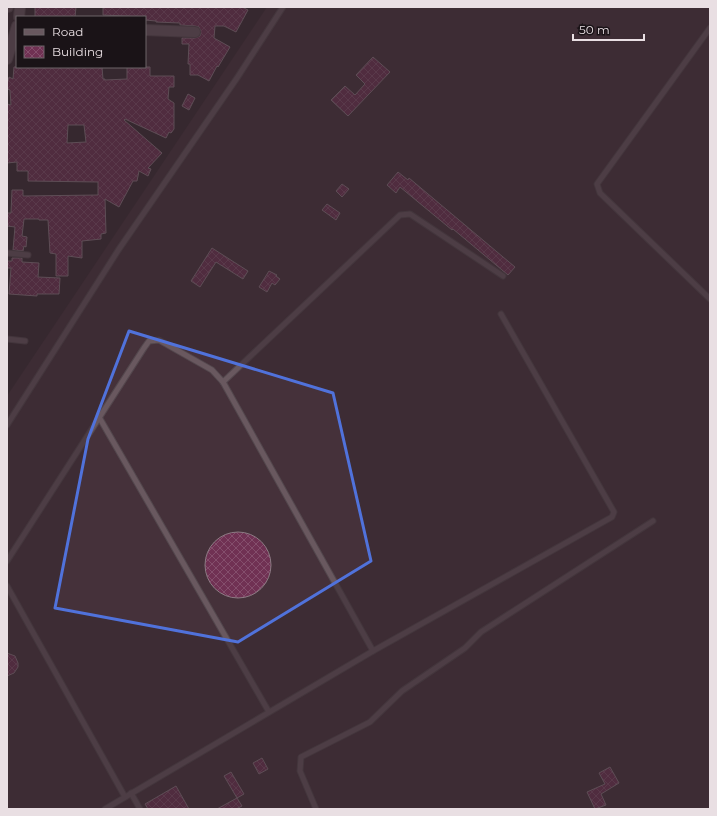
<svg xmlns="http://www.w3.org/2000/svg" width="717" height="816" font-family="Montserrat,sans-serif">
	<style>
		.built { fill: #45313a }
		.building { fill: url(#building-cross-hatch); stroke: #8c7a83; fill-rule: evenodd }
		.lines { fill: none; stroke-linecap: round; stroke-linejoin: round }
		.service-casing { stroke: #53474d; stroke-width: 7 }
		.minor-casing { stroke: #53474d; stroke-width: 12 }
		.service { stroke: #69585f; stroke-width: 5 }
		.minor { stroke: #69585f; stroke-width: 10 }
		.marked { fill: none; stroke: #5072db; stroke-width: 3; stroke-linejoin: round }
	</style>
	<defs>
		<pattern id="building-cross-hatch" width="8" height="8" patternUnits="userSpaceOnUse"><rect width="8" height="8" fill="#703153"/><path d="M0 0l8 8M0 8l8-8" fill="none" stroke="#844e6c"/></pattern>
	</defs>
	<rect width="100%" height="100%" fill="#37282f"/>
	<polygon class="built" points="267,7 710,7 710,809 7,809 7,396"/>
	<g class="building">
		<polygon points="35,7 76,7 75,17 35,17"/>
		<polygon points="103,7 242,7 248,10 236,32 224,26 215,26 214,38 230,47 218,67 217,66 209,81 198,75 190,75 190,64 188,64 189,44 182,44 182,38 195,38 200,36 201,32 199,27 195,26 180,25 180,23 156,22 156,21 145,20 145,17 103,15"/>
		<polygon points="373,57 390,72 348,116 331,100 345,86 355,95 365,84 356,75"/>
		<path d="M14,67H102L103,79H105V80L127,79V67H150V76H174V87H169L168,99L174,103V129L171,133L169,132L166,138L125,119L124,120L162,153L148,168L151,169L148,176L139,171L137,181H133L119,207L105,199L106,233L101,234V239L82,241V258L68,256V276H56V254L50,253L48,220H39V219H24L22,236L27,237L26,247L24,246L23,251L13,250L15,227L7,226V213H11L12,190H23V196L98,195V182L28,181V171H17V162L7,163V104L11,105L10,90L7,89V84L9,77L13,79ZM68,125H84L86,142L67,143Z"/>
		<polygon points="188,94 195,98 189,110 182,106"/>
		<polygon points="398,172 408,180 409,178 515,267 508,275 453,229 452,230 400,187 396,193 387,185"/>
		<polygon points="342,184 349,189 342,197 336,191"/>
		<polygon points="327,204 340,213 336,220 322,210"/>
		<polygon points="212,248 248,271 243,279 216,262 200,287 191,281"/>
		<polygon points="12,258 22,258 22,262 39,263 38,277 60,278 59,294 37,294 37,296 9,294 11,268 7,268 7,261 12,261"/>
		<polygon points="269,271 277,275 276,276 280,279 275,285 272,283 267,292 259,287"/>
		<circle cx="238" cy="565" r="33"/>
		<polygon points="7,653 15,656 18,663 18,667 14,673 7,676"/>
		<polygon points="262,758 268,769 259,774 253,763"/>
		<polygon points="610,767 619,783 601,794 606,805 595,809 587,792 605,784 599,773"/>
		<polygon points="231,772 244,794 237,798 224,776"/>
		<polygon points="176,786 189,809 148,809 145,804"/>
		<polygon points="237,798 242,806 236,809 217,809"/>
	</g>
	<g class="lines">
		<defs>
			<g id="service">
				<polyline points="710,28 597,184 600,193 710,299"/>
				<polyline points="7,253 28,255"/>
				<polyline points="7,339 25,341"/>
				<polyline points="223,382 400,215 410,214 503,276"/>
				<polyline points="99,417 269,712"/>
				<polyline points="7,425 119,249 237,78 283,7"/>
				<polyline points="7,561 144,348 149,341 159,340 212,370 223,382 373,651"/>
				<polyline points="7,586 125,797"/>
				<polyline points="131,793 140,809"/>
				<polyline points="105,809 373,651 612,517 614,512 501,314"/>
				<polyline points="316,809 300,771 301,757 370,722 402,691 465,648 481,632 653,521"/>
			</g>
			<g id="minor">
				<polyline points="7,7 8,7"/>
				<polyline points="19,17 20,7"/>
				<polyline points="145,30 195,32"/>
				<polyline points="7,59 17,26"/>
			</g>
		</defs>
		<use href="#service" class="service-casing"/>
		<use href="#minor" class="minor-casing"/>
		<use href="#service" class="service"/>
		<use href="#minor" class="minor"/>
	</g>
	<path d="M0 0H717V816H0ZM129,331L333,393L371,561L238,642L55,608L88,439Z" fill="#37282f" fill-opacity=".55" fill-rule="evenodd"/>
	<path class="marked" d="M129,331L333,393L371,561L238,642L55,608L88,439Z"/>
	<rect width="717" height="816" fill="none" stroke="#e9dfe3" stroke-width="16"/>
	<rect x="16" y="16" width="130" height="52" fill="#1a1317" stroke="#6d6569"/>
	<rect x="24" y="29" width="20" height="6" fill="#69585f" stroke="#6d6569"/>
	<text x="52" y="36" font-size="12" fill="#e9dfe3">Road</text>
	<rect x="24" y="46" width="20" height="12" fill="url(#building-cross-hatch)" stroke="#6d6569"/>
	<text x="52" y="56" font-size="12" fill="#e9dfe3">Building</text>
	<path d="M573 34v6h71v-6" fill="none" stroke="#e9dfe3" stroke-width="2"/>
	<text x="579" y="34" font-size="12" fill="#e9dfe3" stroke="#1a1317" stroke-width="3" paint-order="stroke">50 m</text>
</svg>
